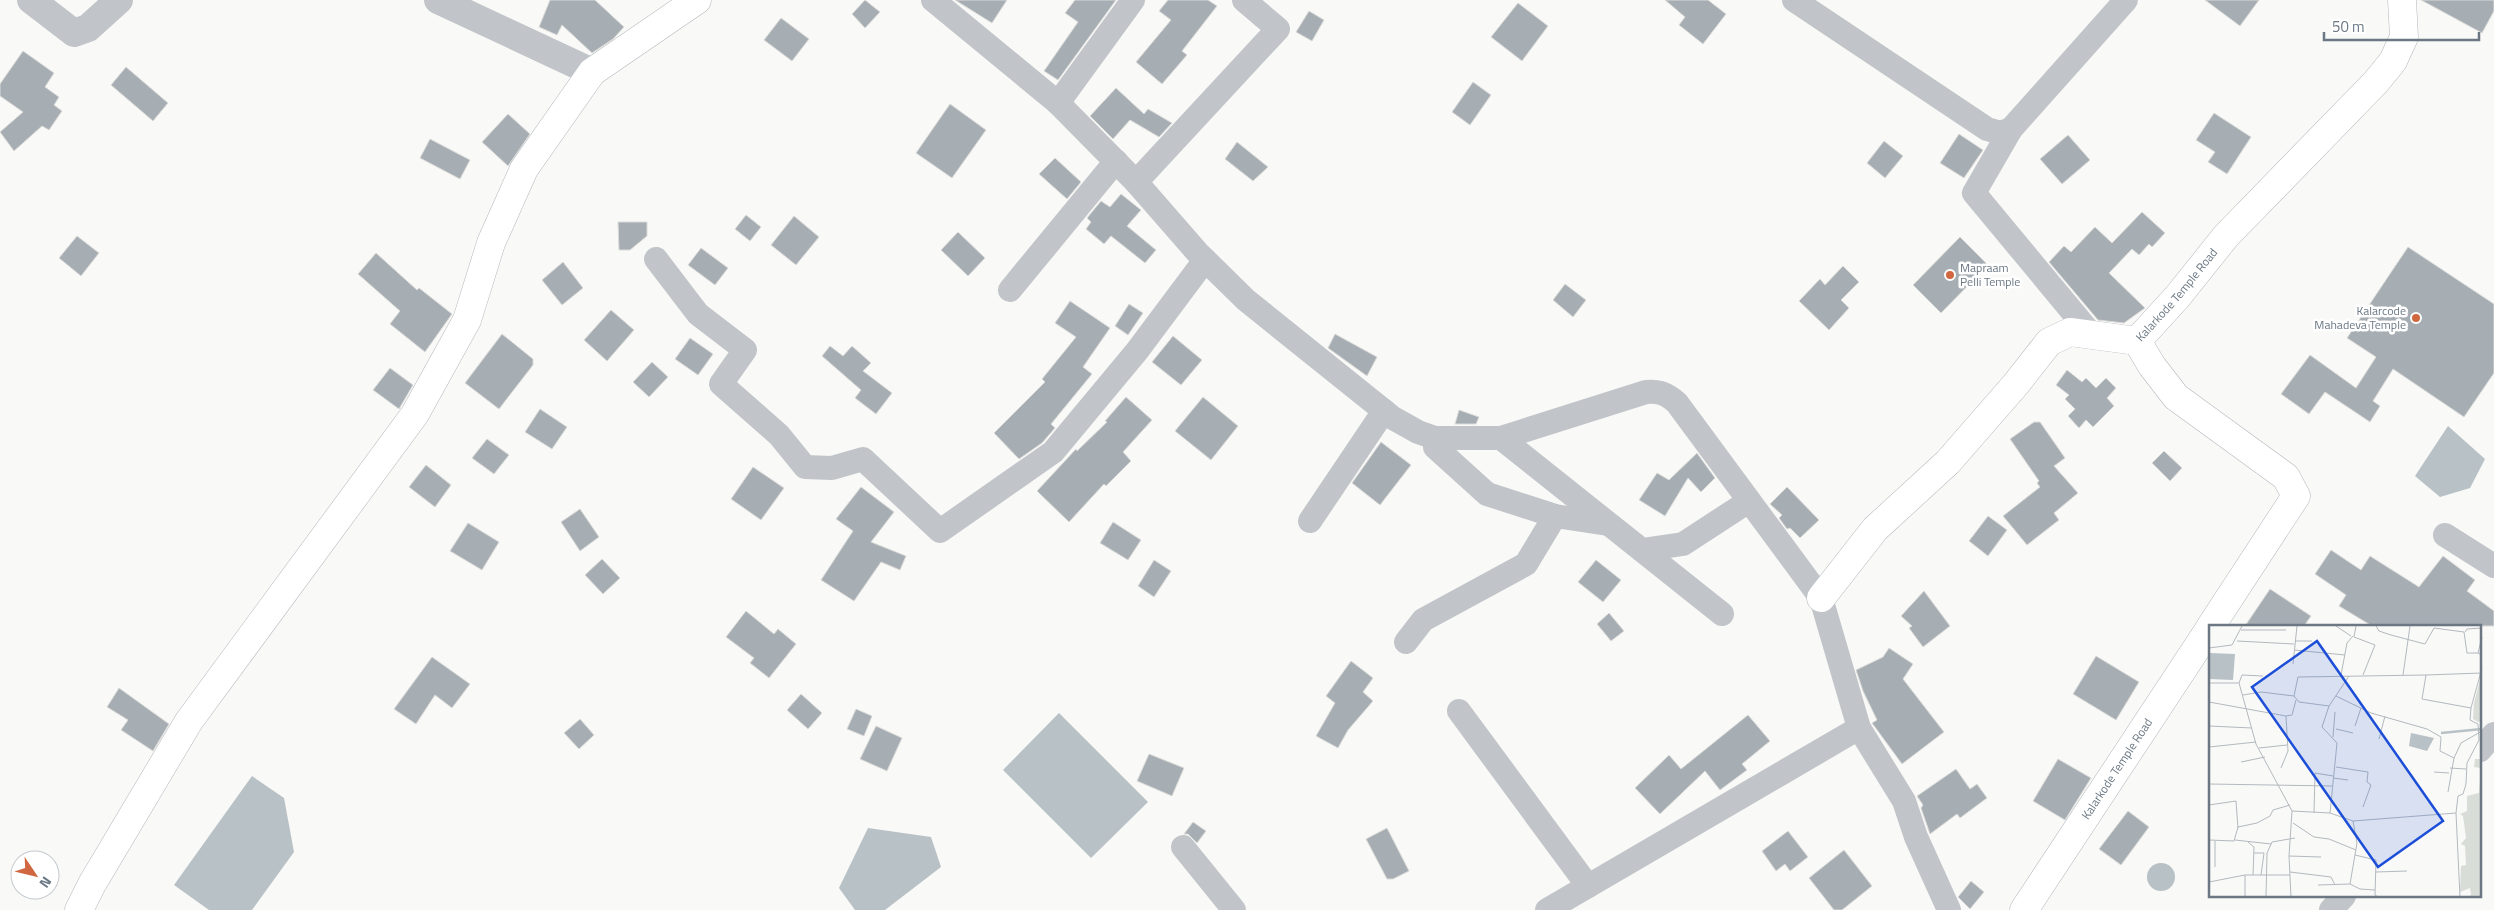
<svg xmlns="http://www.w3.org/2000/svg" width="2494" height="910" font-family="'Titillium Web',sans-serif">
	<style>
		.water { fill: #b8c1c6 }
		.building { fill: #a6adb3; stroke: #dbdbd9 }
		.lines { fill: none; stroke-linecap: round; stroke-linejoin: round }
		.secondary-casing { stroke: #b3b8bc; stroke-width: 29 }
		.minor { stroke: #c1c4c8; stroke-width: 24 }
		.tertiary { stroke: #c1c4c8; stroke-width: 28 }
		.secondary { stroke: #fff; stroke-width: 28 }
		.poi-dot { fill: #d06740; stroke: #fff; stroke-width: 2 }
		.labels { text-anchor: middle; stroke-width: 5; stroke-linejoin: round; paint-order: stroke }
		.poi-label { font-size: 12px; fill: #6b7884; stroke: #fff; text-anchor: start }
		.street-label { font-size: 12px; fill: #6b7884; stroke: #fff }
		.inset-river { fill: none; stroke: #b8c1c6; stroke-width: 2.5 }
		.inset-road { fill: none; stroke: #b3b9bf; stroke-width: 1 }
		.view { fill: #1d4ed8; fill-opacity: 0.15; stroke: #1d4ed8; stroke-width: 2.5 }
		.inset-edge { fill: none; stroke: #6b7884; stroke-width: 2.5 }
	</style>
	<rect width="100%" height="100%" fill="#f9f9f7"/>
	<g class="water">
		<polygon points="2448,426 2485,459 2470,488 2440,497 2415,476"/>
		<polygon points="1059,713 1148,802 1091,858 1003,770"/>
		<polygon points="252,776 284,798 294,852 252,910 209,910 174,885"/>
		<polygon points="868,828 931,837 941,867 885,910 855,910 839,888"/>
		<circle cx="2161" cy="877" r="14"/>
	</g>
	<g class="building">
		<polygon points="550,0 595,0 624,27 613,39 592,53 562,25 557,35 539,27"/>
		<polygon points="865,0 880,12 865,28 852,14"/>
		<polygon points="955,0 1007,0 992,23"/>
		<polygon points="1075,0 1116,0 1058,80 1044,71 1078,22 1065,13"/>
		<polygon points="1168,0 1208,0 1217,6 1182,51 1187,55 1162,84 1136,62 1171,20 1159,11"/>
		<polygon points="1665,0 1708,0 1726,14 1703,44 1679,25 1685,17"/>
		<polygon points="2205,0 2259,0 2240,26"/>
		<polygon points="2421,0 2494,0 2494,11 2482,33"/>
		<polygon points="1518,3 1548,26 1522,61 1491,37"/>
		<polygon points="1309,11 1324,20 1312,41 1296,32"/>
		<polygon points="781,18 809,39 792,61 764,40"/>
		<polygon points="23,51 54,73 45,87 59,97 54,105 62,111 49,130 42,126 14,151 0,132 23,112 0,96 0,84"/>
		<polygon points="126,67 168,103 153,121 111,85"/>
		<polygon points="1473,82 1491,95 1470,125 1452,112"/>
		<polygon points="1116,88 1144,114 1148,109 1172,123 1159,137 1130,120 1113,139 1090,116"/>
		<polygon points="950,104 986,130 952,178 916,153"/>
		<polygon points="2214,113 2251,137 2227,174 2208,162 2215,152 2196,140"/>
		<polygon points="508,114 530,134 508,166 482,142"/>
		<polygon points="1959,134 1983,150 1964,178 1940,163"/>
		<polygon points="2068,135 2090,160 2062,184 2040,159"/>
		<polygon points="430,139 470,160 460,179 420,158"/>
		<polygon points="1884,141 1903,156 1885,178 1867,163"/>
		<polygon points="1237,142 1268,167 1253,181 1225,159"/>
		<polygon points="1055,158 1081,182 1067,199 1039,174"/>
		<polygon points="1121,194 1141,210 1127,226 1156,250 1145,263 1111,236 1104,244 1086,229 1091,222 1087,218 1101,201 1110,207"/>
		<polygon points="2142,212 2165,233 2152,247 2149,244 2139,255 2132,249 2109,273 2145,308 2124,323 2098,320 2049,262 2064,246 2071,252 2095,227 2112,243"/>
		<polygon points="746,215 761,227 750,241 735,229"/>
		<polygon points="794,216 819,237 796,265 771,245"/>
		<polygon points="618,222 647,222 647,236 630,250 619,250"/>
		<polygon points="958,232 985,258 968,276 941,250"/>
		<polygon points="77,236 99,253 81,276 59,258"/>
		<polygon points="1960,237 1988,265 1941,313 1913,285"/>
		<polygon points="2408,247 2494,304 2494,373 2464,417 2393,369 2373,401 2380,406 2370,422 2325,392 2309,414 2281,394 2310,355 2356,388 2376,357 2347,338"/>
		<polygon points="701,248 728,268 715,285 688,265"/>
		<polygon points="376,253 417,290 419,288 452,314 425,352 390,324 400,311 358,274"/>
		<polygon points="563,262 583,288 562,305 542,280"/>
		<polygon points="1843,266 1859,282 1841,300 1849,308 1829,330 1799,301 1820,279 1825,285"/>
		<polygon points="1565,284 1586,300 1573,317 1553,300"/>
		<polygon points="1070,301 1110,328 1083,367 1092,374 1051,424 1055,428 1042,443 1019,459 994,433 1045,382 1042,379 1076,337 1055,323"/>
		<polygon points="1129,304 1143,313 1128,335 1115,326"/>
		<polygon points="611,310 634,330 607,361 584,340"/>
		<polygon points="502,334 533,359 533,365 499,409 465,383"/>
		<polygon points="1335,334 1377,357 1367,376 1328,348"/>
		<polygon points="1173,336 1202,360 1181,385 1152,362"/>
		<polygon points="690,338 713,354 698,375 675,359"/>
		<polygon points="830,346 843,356 852,346 871,363 863,371 892,393 876,414 855,398 861,390 822,356"/>
		<polygon points="652,362 668,377 649,397 633,382"/>
		<polygon points="390,368 413,385 399,409 373,390"/>
		<polygon points="2067,370 2082,382 2086,378 2096,388 2106,378 2116,388 2107,398 2114,406 2093,427 2086,420 2079,428 2068,416 2075,409 2065,399 2069,395 2056,385"/>
		<polygon points="1126,397 1152,420 1123,452 1131,461 1106,486 1104,484 1069,522 1037,491 1076,449 1077,451 1107,422 1105,421"/>
		<polygon points="1203,397 1238,426 1211,460 1175,431"/>
		<polygon points="540,409 567,427 552,449 525,432"/>
		<polygon points="1459,410 1479,417 1476,424 1455,424"/>
		<polygon points="2034,422 2040,422 2065,458 2054,466 2078,493 2054,513 2059,520 2027,545 2003,516 2040,487 2037,483 2039,481 2010,439"/>
		<polygon points="487,439 509,455 494,474 472,458"/>
		<polygon points="1381,442 1411,465 1380,505 1352,483"/>
		<polygon points="2164,451 2182,468 2170,481 2152,463"/>
		<polygon points="1697,453 1715,478 1701,492 1688,478 1665,516 1639,500 1657,473 1669,480"/>
		<polygon points="426,465 451,485 435,507 409,487"/>
		<polygon points="753,467 784,488 761,520 731,499"/>
		<polygon points="861,487 894,512 871,542 906,556 900,570 881,562 854,601 821,580 853,531 836,519"/>
		<polygon points="1787,487 1819,520 1800,538 1790,528 1787,529 1779,518 1782,515 1770,504"/>
		<polygon points="580,509 599,537 580,551 561,522"/>
		<polygon points="1988,516 2007,530 1988,556 1969,541"/>
		<polygon points="1113,522 1141,540 1128,560 1100,543"/>
		<polygon points="468,523 499,542 482,570 450,551"/>
		<polygon points="2331,550 2361,570 2370,556 2419,587 2443,556 2475,580 2467,591 2494,611 2494,626 2372,626 2339,606 2346,595 2315,574"/>
		<polygon points="602,559 620,578 603,594 585,575"/>
		<polygon points="1154,560 1171,571 1154,597 1138,586"/>
		<polygon points="1596,560 1621,580 1603,602 1578,582"/>
		<polygon points="2270,589 2311,616 2304,626 2245,626"/>
		<polygon points="1924,591 1950,626 1923,647 1909,628 1912,626 1901,616"/>
		<polygon points="746,611 774,634 778,629 796,644 769,678 750,663 754,658 726,637"/>
		<polygon points="1609,613 1624,631 1611,641 1597,624"/>
		<polygon points="1889,648 1913,664 1903,679 1944,732 1902,764 1872,723 1877,720 1863,691 1856,670 1883,657"/>
		<polygon points="2096,656 2139,682 2116,720 2073,694"/>
		<polygon points="432,657 470,684 452,708 435,695 416,724 394,709"/>
		<polygon points="1351,661 1373,678 1363,692 1373,701 1348,730 1338,748 1316,736 1335,703 1326,696"/>
		<polygon points="119,688 169,724 153,751 121,730 128,720 107,707"/>
		<polygon points="801,694 822,713 808,729 787,710"/>
		<polygon points="856,709 872,716 864,736 847,729"/>
		<polygon points="1748,715 1770,741 1742,764 1747,770 1720,790 1705,771 1660,814 1635,788 1669,755 1681,769"/>
		<polygon points="580,719 594,735 579,749 564,733"/>
		<polygon points="876,726 902,738 887,771 860,759"/>
		<polygon points="1149,754 1184,768 1172,796 1137,781"/>
		<polygon points="2058,759 2091,778 2065,820 2033,801"/>
		<polygon points="1956,769 1970,789 1977,784 1987,798 1960,818 1957,814 1930,834 1921,808 1923,805 1917,796"/>
		<polygon points="2128,811 2149,827 2121,865 2099,849"/>
		<polygon points="1193,822 1206,831 1197,843 1188,834 1184,834"/>
		<polygon points="1387,828 1409,871 1393,879 1387,879 1366,839"/>
		<polygon points="1788,831 1808,857 1790,871 1785,864 1776,871 1762,851"/>
		<polygon points="1844,850 1872,886 1842,910 1834,910 1809,878"/>
		<polygon points="1971,881 1984,892 1970,909 1958,897"/>
	</g>
	<g class="lines">
		<defs>
			<g id="secondary">
				<polyline points="1821,598 1875,529 1948,462 2016,384 2049,342 2070,332 2137,341"/>
				<path id="s1" d="M2211,626L2296,496L2286,477L2176,397L2152,366L2137,341L2178,296L2226,236L2376,82L2393,61L2404,37L2402,0"/>
				<polyline points="79,910 92,884 189,721 415,414 467,320 491,243 524,169 592,72 697,0"/>
				<path id="s2" d="M2024,910L2210,628"/>
			</g>
		</defs>
		<use href="#secondary" class="secondary-casing"/>
		<g class="minor">
			<path d="M933,0L1058,103L1136,182L1197,252L1246,300L1393,418L1418,432L1435,438H1501L1646,392C1660,391 1667,394 1677,403L1821,598L1859,728L1904,801L1916,837L1949,910"/>
			<polyline points="1794,0 1987,129 2001,133 2011,129 2126,0"/>
			<polyline points="1058,103 1133,0"/>
			<polyline points="2011,129 1974,193 2091,334"/>
			<polyline points="1136,182 1278,29 1244,0"/>
			<polyline points="656,259 698,314 745,350 721,384 779,435 805,467 832,468 863,459 940,531 1053,452 1137,351 1205,260"/>
			<polyline points="1010,290 1116,161"/>
			<polyline points="1435,438 1435,447 1487,494 1555,516 1608,524"/>
			<polyline points="1501,438 1722,614"/>
			<polyline points="1310,521 1384,411"/>
			<polyline points="2445,535 2494,566"/>
			<polyline points="1642,550 1683,544 1749,501"/>
			<polyline points="1406,642 1423,620 1526,564 1555,516"/>
			<polyline points="1459,711 1588,886"/>
			<polyline points="2480,750 2494,734"/>
			<polyline points="1183,847 1234,910"/>
			<polyline points="1547,910 1859,728"/>
			<polyline points="2331,910 2344,896"/>
		</g>
		<g class="tertiary">
			<polyline points="31,0 74,33 88,28 119,0"/>
			<polyline points="438,0 592,72"/>
		</g>
		<use href="#secondary" class="secondary"/>
	</g>
	<g class="poi-dot">
		<circle cx="1950" cy="275" r="5"/>
		<circle cx="2416" cy="318" r="5"/>
	</g>
	<g class="labels">
		<g class="poi-label">
			<text x="1960" y="272">Mapraam<tspan x="1960" dy="14">Pelli Temple</tspan></text>
			<text x="2406" y="315" text-anchor="end">Kalarcode<tspan x="2406" dy="14">Mahadeva Temple</tspan></text>
		</g>
		<g class="street-label">
			<text dy="4" stroke="none"><textPath href="#s1" startOffset="442">Kalarkode Temple Road</textPath></text>
			<text dy="4" stroke="none"><textPath href="#s2" startOffset="169">Kalarkode Temple Road</textPath></text>
		</g>
	</g>
	<g transform="translate(2209 625)">
		<rect width="272" height="272" fill="#f9f9f7"/>
		<path d="M272,51V96L269,97L264,94L265,78ZM266,134H272V272H257L262,270L261,263L251,267L252,241L257,240L256,221L252,219L257,213L254,191L251,189L258,186V171L270,168L272,143L265,142Z" fill="#d9ddd7"/>
		<path d="M1,28L26,29L24,55L0,54ZM202,108L225,113L218,126L200,121Z" fill="#b8c1c6"/>
		<path class="inset-river" d="M232,108L273,104"/>
		<path class="inset-road" d="M127,1L142,11M147,1L145,12L166,20L154,50M167,1L170,6L182,10L216,19L225,3L255,7L258,28H269M32,5H77M256,7L258,4L273,3M273,12L269,28L273,30M28,16L85,19M86,16H103M0,23L23,20L33,1M85,25L136,30M84,39L88,1M132,50L138,18L144,11M194,50L201,1M217,50L273,48M54,51L33,50L30,58L47,119L83,186L80,231L82,272M0,58H30M34,70L52,67L85,71L89,52L217,50L213,74L262,83L261,95L269,99L270,115L258,138L257,159L254,169L249,171L247,188L144,196L121,188L83,186M85,71L90,77L120,81M127,71L162,88L218,104L232,112L231,126L245,133L252,118L273,106M0,77L77,91L79,126L72,143M262,83L273,43M77,91L83,90L87,75M0,101L43,103M146,101L152,83M127,104L144,108M124,112L126,87M170,114L176,91M0,122L47,117M50,123L78,120M32,137L56,132M127,142L159,147L158,157L162,160L154,182M241,143L257,144M225,147L240,148M124,153L139,155M0,159L123,161M239,167L245,133M0,180L27,176L29,203M105,188L106,148L124,151M121,188L128,118L113,102L120,81L140,51M247,188L251,272M84,198L105,212L120,214L147,225M0,215L25,216L29,202L48,198L61,191L64,185L81,180M26,215L62,219M6,216V242M39,217L45,222L44,250M45,228H55L52,250M146,230L167,235L166,270L169,272M80,231L112,232M81,247L122,252L126,260M167,247L198,246M0,257L36,250H81M141,259L151,264L166,265M109,260L141,259L148,218L144,196M36,272V250M57,272L58,228L63,217L86,213"/>
		<path class="view" d="M108,16L234,196L169,242L43,62Z"/>
		<rect width="272" height="272" class="inset-edge"/>
	</g>
	<g transform="translate(35 875) rotate(125)"><circle r="24" fill="#ffffff" stroke="#c4c9ce"/>
	<path d="M0-4L9 19L0 12L-9 19Z" fill="#d06740"/>
	<text y="-8" font-size="14" font-weight="bold" text-anchor="middle" fill="#6b7884">N</text>
	</g>
	<path d="M2324 32v8h155v-8" fill="none" stroke="#6b7884" stroke-width="2.5"/>
	<text x="2332" y="32" font-size="15" fill="#6b7884" stroke="#ffffff" stroke-width="4" paint-order="stroke">50 m</text>
</svg>
